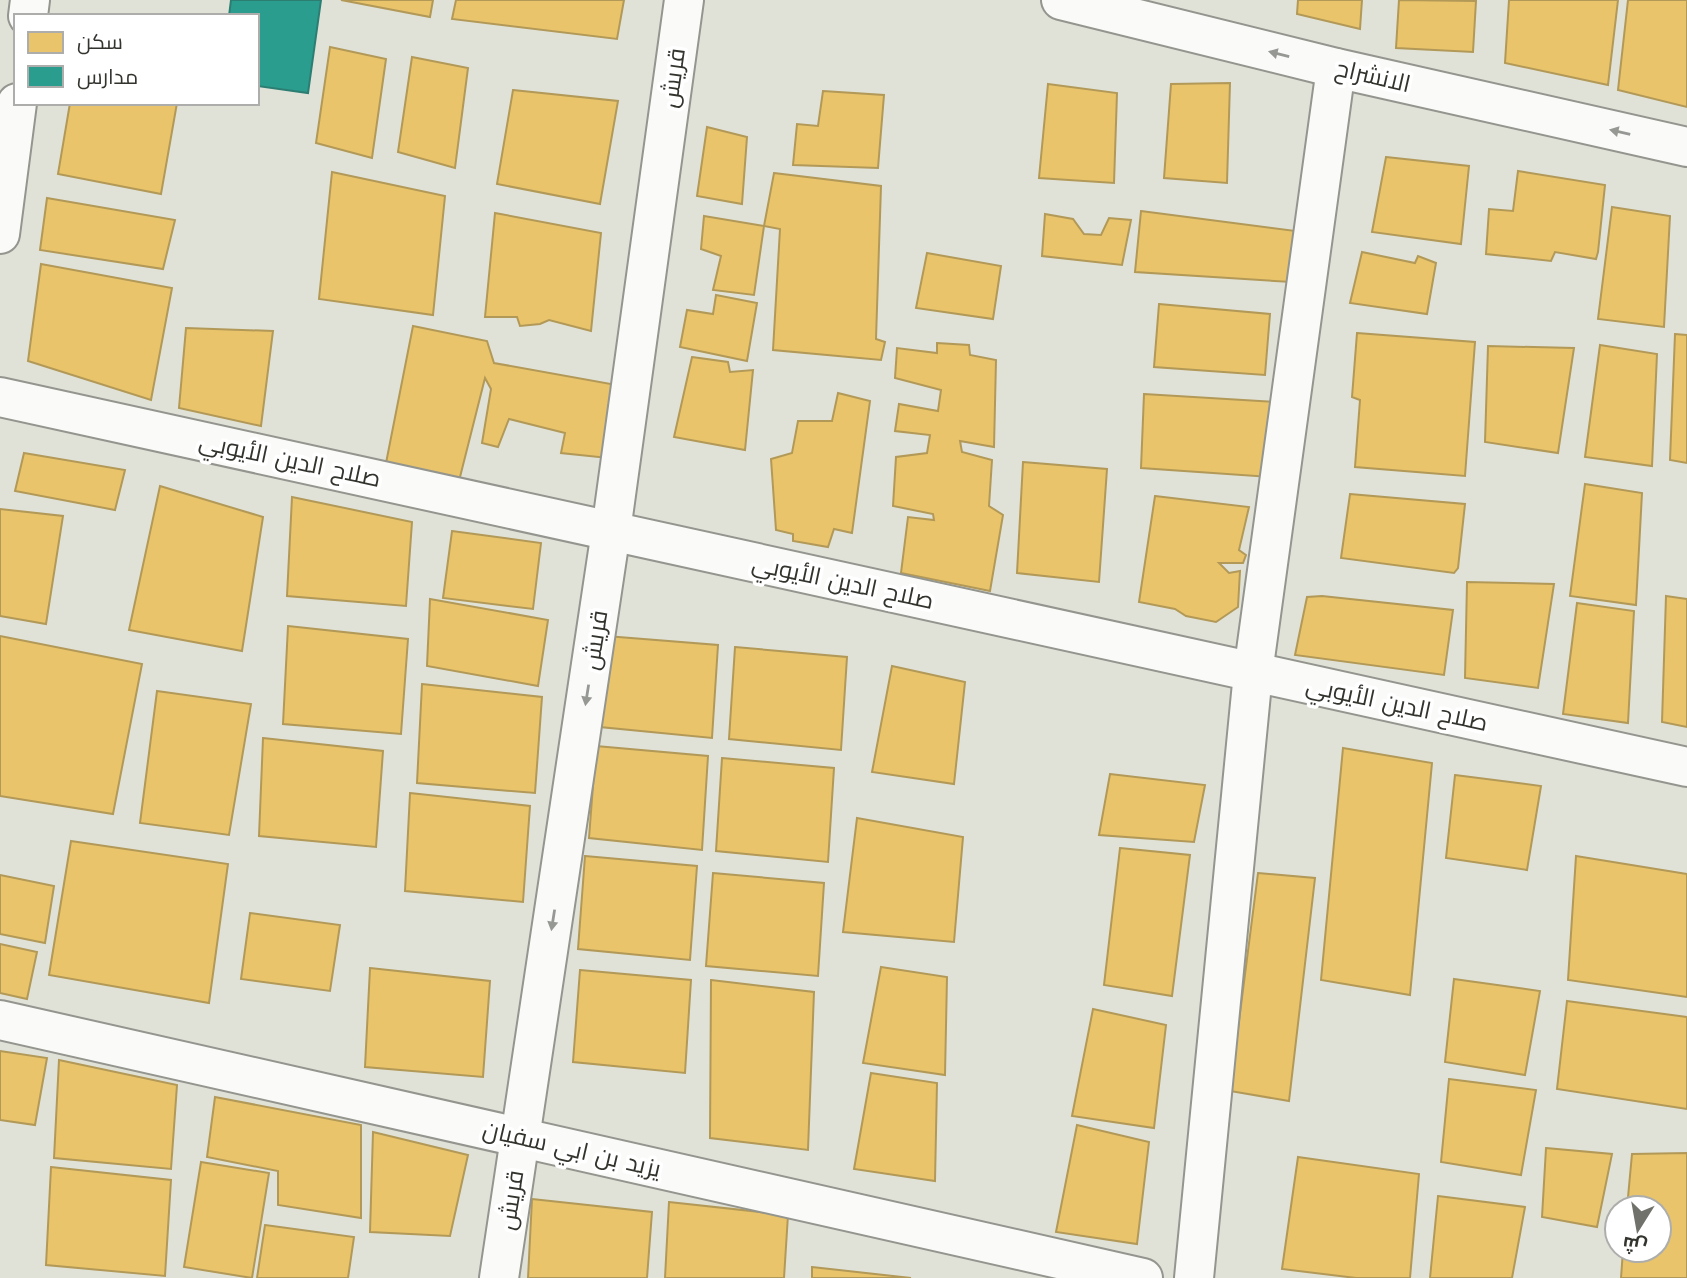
<svg xmlns="http://www.w3.org/2000/svg" width="1687" height="1278" font-family="'Work Sans',Cairo,sans-serif">
	<style>
		.homes { fill: #e9c46a; stroke: #b29958; stroke-width: 2 }
		.schools { fill: #2a9d8f; stroke: #2d7e72; stroke-width: 2 }
		.lines { fill: none; stroke-linecap: round; stroke-linejoin: round }
		.street-casing { stroke: #94958e; stroke-width: 42 }
		.street { stroke: #fafbf9; stroke-width: 38 }
		.oneway { fill: #969894 }
		.labels { text-anchor: middle; stroke-width: 7; stroke-linejoin: round; paint-order: stroke }
		.street-label { font-size: 24px; fill: #33342e; stroke: #fff }
	</style>
	<rect width="100%" height="100%" fill="#e0e2d8"/>
	<g class="homes">
		<polygon points="341,0 433,0 430,17"/>
		<polygon points="456,0 624,0 617,39 452,19"/>
		<polygon points="1298,0 1362,0 1360,29 1297,14"/>
		<polygon points="1399,0 1476,1 1473,52 1396,48"/>
		<polygon points="1509,0 1618,0 1608,85 1505,63"/>
		<polygon points="1628,0 1687,0 1687,107 1618,90"/>
		<polygon points="330,47 386,59 372,158 316,143"/>
		<polygon points="412,57 468,68 455,168 398,152"/>
		<polygon points="1230,83 1227,183 1164,178 1171,84"/>
		<polygon points="1048,84 1117,93 1114,183 1039,178"/>
		<polygon points="513,90 618,101 600,204 497,184"/>
		<polygon points="823,91 884,95 878,168 793,165 797,124 818,126"/>
		<polygon points="70,103 177,103 161,194 58,174"/>
		<polygon points="707,127 747,137 742,204 697,196"/>
		<polygon points="1386,157 1469,166 1461,244 1372,232"/>
		<polygon points="1518,171 1605,185 1598,252 1596,259 1555,252 1551,261 1486,254 1489,209 1513,211"/>
		<polygon points="332,172 445,196 433,315 319,299"/>
		<polygon points="774,173 881,186 876,339 885,342 881,360 773,350 780,229 764,226"/>
		<polygon points="47,198 175,220 163,269 40,250"/>
		<polygon points="1612,207 1670,216 1664,327 1598,319"/>
		<polygon points="1141,211 1296,231 1291,282 1135,272"/>
		<polygon points="495,213 601,233 591,331 549,320 540,324 520,326 517,317 485,317"/>
		<polygon points="1045,214 1073,219 1084,234 1101,235 1109,218 1131,220 1122,265 1042,256"/>
		<polygon points="704,216 764,226 754,295 713,290 721,256 701,249"/>
		<polygon points="1362,252 1415,263 1418,256 1436,263 1427,314 1350,303"/>
		<polygon points="927,253 1001,266 993,319 916,308"/>
		<polygon points="41,264 172,288 151,400 28,361"/>
		<polygon points="716,295 757,303 747,361 680,347 687,310 713,314"/>
		<polygon points="1159,304 1270,314 1265,375 1154,367"/>
		<polygon points="413,326 487,341 494,363 622,386 608,458 561,453 565,433 509,419 498,447 482,443 491,389 485,378 459,481 386,463"/>
		<polygon points="186,328 273,331 261,426 179,408"/>
		<polygon points="1357,333 1475,342 1465,476 1355,467 1360,400 1352,397"/>
		<polygon points="1675,334 1687,335 1687,463 1670,460"/>
		<polygon points="937,343 969,345 970,355 996,360 994,447 960,441 962,452 992,460 989,506 1003,515 990,591 901,573 908,517 934,520 933,514 893,506 896,457 927,453 930,435 895,431 899,404 938,411 941,390 895,378 897,348 937,353"/>
		<polygon points="1600,345 1657,354 1652,466 1585,457"/>
		<polygon points="1488,346 1574,348 1558,453 1485,442"/>
		<polygon points="692,357 728,362 730,372 753,370 745,450 674,437"/>
		<polygon points="838,393 870,401 852,533 834,529 828,547 793,541 793,534 776,530 771,459 792,453 798,421 832,421"/>
		<polygon points="1144,394 1278,402 1270,477 1141,468"/>
		<polygon points="24,453 125,470 115,510 15,491"/>
		<polygon points="1023,462 1107,469 1099,582 1017,573"/>
		<polygon points="1585,484 1642,493 1636,605 1570,596"/>
		<polygon points="160,486 263,517 242,651 129,630"/>
		<polygon points="1350,494 1465,504 1458,568 1454,573 1341,558"/>
		<polygon points="1155,496 1249,507 1239,550 1246,555 1243,563 1219,563 1229,573 1240,571 1238,607 1216,622 1186,616 1175,609 1139,602"/>
		<polygon points="292,497 412,522 406,606 287,596"/>
		<polygon points="0,509 63,516 46,624 0,616"/>
		<polygon points="452,531 541,543 533,609 443,598"/>
		<polygon points="1467,582 1554,584 1538,688 1465,678"/>
		<polygon points="1322,596 1453,610 1444,675 1295,655 1307,597"/>
		<polygon points="1666,596 1687,599 1687,727 1662,722"/>
		<polygon points="430,599 548,620 538,686 427,666"/>
		<polygon points="1577,603 1634,611 1628,723 1563,714"/>
		<polygon points="288,626 408,639 401,734 283,724"/>
		<polygon points="0,636 142,664 113,814 0,796"/>
		<polygon points="606,636 718,645 712,738 600,727"/>
		<polygon points="735,647 847,657 841,750 729,739"/>
		<polygon points="892,666 965,682 954,784 872,772"/>
		<polygon points="422,684 542,697 535,793 417,783"/>
		<polygon points="157,691 251,704 229,835 140,823"/>
		<polygon points="263,738 383,751 376,847 259,836"/>
		<polygon points="596,746 708,756 702,850 589,838"/>
		<polygon points="1343,748 1432,763 1410,995 1321,980"/>
		<polygon points="722,758 834,768 828,862 716,851"/>
		<polygon points="1110,774 1205,785 1194,842 1099,835"/>
		<polygon points="1455,775 1541,786 1527,870 1446,858"/>
		<polygon points="410,793 530,806 523,902 405,891"/>
		<polygon points="857,818 963,837 954,942 843,932"/>
		<polygon points="71,841 228,864 209,1003 49,975"/>
		<polygon points="1120,848 1190,855 1172,996 1104,985"/>
		<polygon points="585,856 697,866 690,960 578,949"/>
		<polygon points="1576,856 1687,874 1687,997 1568,980"/>
		<polygon points="713,873 824,883 818,976 706,966"/>
		<polygon points="1258,873 1315,878 1289,1101 1230,1091"/>
		<polygon points="0,875 54,886 45,943 0,934"/>
		<polygon points="250,913 340,925 330,991 241,979"/>
		<polygon points="0,944 37,952 27,999 0,993"/>
		<polygon points="881,967 947,977 945,1075 863,1063"/>
		<polygon points="370,968 490,981 483,1077 365,1067"/>
		<polygon points="580,970 691,980 685,1073 573,1062"/>
		<polygon points="1454,979 1540,991 1525,1075 1445,1062"/>
		<polygon points="711,980 814,992 808,1150 710,1138"/>
		<polygon points="1567,1001 1687,1017 1687,1109 1557,1089"/>
		<polygon points="1093,1009 1166,1025 1154,1128 1072,1116"/>
		<polygon points="0,1051 47,1058 35,1125 0,1120"/>
		<polygon points="59,1060 177,1085 171,1169 54,1158"/>
		<polygon points="871,1073 937,1083 935,1181 854,1169"/>
		<polygon points="1449,1079 1536,1090 1521,1175 1441,1162"/>
		<polygon points="215,1097 361,1125 361,1218 278,1205 278,1171 207,1157"/>
		<polygon points="1077,1125 1149,1142 1137,1244 1056,1232"/>
		<polygon points="373,1132 468,1155 450,1236 370,1232"/>
		<polygon points="1546,1148 1612,1154 1597,1227 1542,1217"/>
		<polygon points="1687,1153 1687,1278 1621,1278 1623,1250 1659,1250 1659,1208 1627,1208 1632,1154"/>
		<polygon points="1298,1157 1419,1174 1410,1278 1356,1278 1282,1269"/>
		<polygon points="201,1162 269,1173 252,1278 184,1267"/>
		<polygon points="51,1167 171,1180 165,1276 46,1265"/>
		<polygon points="1438,1196 1525,1207 1512,1278 1430,1278"/>
		<polygon points="532,1199 652,1212 647,1278 528,1278"/>
		<polygon points="669,1202 788,1215 784,1278 665,1278"/>
		<polygon points="265,1225 354,1237 348,1278 257,1278"/>
		<polygon points="812,1267 911,1278 812,1278"/>
	</g>
	<polygon class="schools" points="231,0 321,0 308,93 257,86 257,16 229,16"/>
	<g class="lines">
		<defs>
			<g id="street">
				<polyline points="1061,0 1336,68 1687,147"/>
				<polyline points="28,16 30,0"/>
				<polyline points="0,234 17,103"/>
				<polyline points="0,397 1687,767"/>
				<polyline points="0,1020 1143,1278"/>
				<polyline points="499,1278 611,531 684,0"/>
				<polyline points="1194,1278 1253,673 1336,68"/>
			</g>
		</defs>
		<use href="#street" class="street-casing"/>
		<use href="#street" class="street"/>
	</g>
	<defs><path id="oneway-solid" d="M-6-.8H1V-3.2L6.5 0L1 3.2V.8H-6Z" transform="scale(1.75)"/></defs>
	<g class="oneway">
		<use href="#oneway-solid" transform="translate(1279 54) rotate(-166)"/>
		<use href="#oneway-solid" transform="translate(1620 132) rotate(-167)"/>
		<use href="#oneway-solid" transform="translate(587 695) rotate(99)"/>
		<use href="#oneway-solid" transform="translate(553 920) rotate(99)"/>
	</g>
	<g class="labels">
		<g class="street-label">
			<text transform="translate(1373 76) rotate(13)" y="8">الانشراح</text>
			<text transform="translate(673 78) rotate(-82)" y="8">قريش</text>
			<text transform="translate(290 460) rotate(12)" y="8">صلاح الدين الأيوبي</text>
			<text transform="translate(843 582) rotate(12)" y="8">صلاح الدين الأيوبي</text>
			<text transform="translate(595 640) rotate(-81)" y="8">قريش</text>
			<text transform="translate(1397 704) rotate(12)" y="8">صلاح الدين الأيوبي</text>
			<text transform="translate(572 1149) rotate(13)" y="8">يزيد بن ابي سفيان</text>
			<text transform="translate(511 1200) rotate(-81)" y="8">قريش</text>
		</g>
	</g>
	<rect x="14" y="14" width="245" height="91" fill="#ffffff" stroke="#adaeab" stroke-width="2"/>
	<rect x="28" y="32" width="35" height="21" fill="#e9c46a" stroke="#adaeab" stroke-width="2"/>
	<text x="77" y="49" font-size="21" fill="#33342e">سكن</text>
	<rect x="28" y="66" width="35" height="21" fill="#2a9d8f" stroke="#adaeab" stroke-width="2"/>
	<text x="77" y="84" font-size="21" fill="#33342e">مدارس</text>
	<g transform="translate(1638 1229) rotate(191)"><circle r="33" fill="#ffffff" stroke="#adaeab" stroke-width="2"/>
	<path d="M0-5L12 26L0 18L-12 26Z" fill="#70716a"/>
	<text y="-10" font-size="19" font-weight="bold" text-anchor="middle" fill="#33342e">ش</text>
	</g>
</svg>
